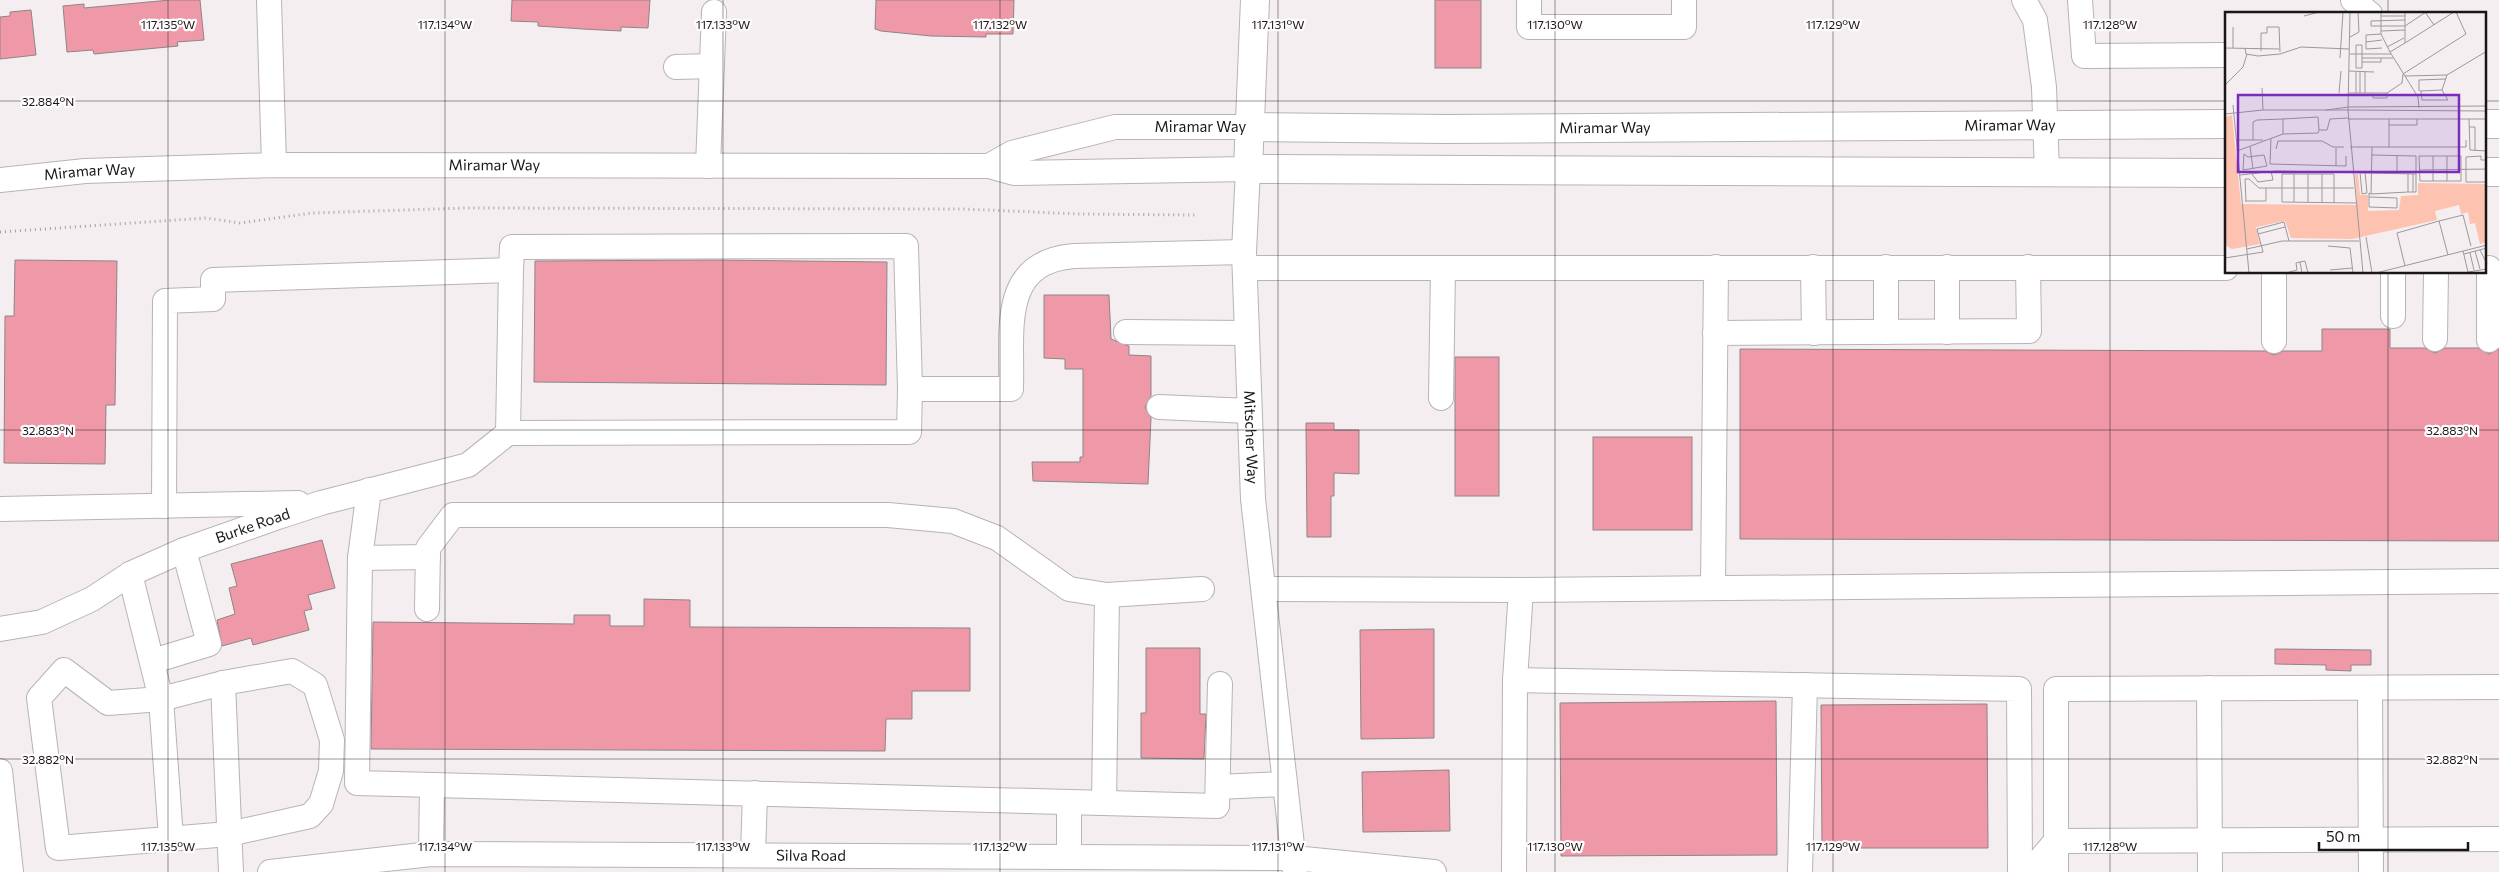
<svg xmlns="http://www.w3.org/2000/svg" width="2499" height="872" font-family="Commissioner,sans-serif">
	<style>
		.building { fill: #ef98a7; stroke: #8c8687 }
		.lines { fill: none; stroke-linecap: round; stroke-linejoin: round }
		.minor-casing { stroke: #b8b3b6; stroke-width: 26 }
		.major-casing { stroke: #b8b3b6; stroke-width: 30 }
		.path { stroke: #a4a0a2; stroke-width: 3; stroke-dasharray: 1 4; stroke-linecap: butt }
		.minor { stroke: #fff; stroke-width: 24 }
		.major { stroke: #fff; stroke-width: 28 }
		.ticks { fill: none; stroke: #181617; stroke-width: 1; stroke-opacity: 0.45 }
		.labels { text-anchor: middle; stroke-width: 4.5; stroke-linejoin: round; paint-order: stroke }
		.street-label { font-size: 15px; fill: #181617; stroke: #fffcfe }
		.inset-road { fill: none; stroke: #9c989a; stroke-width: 1 }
		.view { fill: #7b2cbf; fill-opacity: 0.15; stroke: #7b2cbf; stroke-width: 2.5 }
		.inset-edge { fill: none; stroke: #181617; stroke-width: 2.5 }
		.ticks-label { font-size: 12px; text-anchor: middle; fill: #181617; stroke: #fffcfe; stroke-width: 4.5; stroke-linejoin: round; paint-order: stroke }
	</style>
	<rect width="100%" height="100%" fill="#f4eef1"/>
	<g class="building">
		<polygon points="170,0 200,0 204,40 177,42 178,46 94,54 93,50 67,52 63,6 84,4 84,8"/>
		<polygon points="512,0 650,0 648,28 621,27 621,31 583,29 538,26 538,22 511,21"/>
		<polygon points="876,0 1014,0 1013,34 986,34 986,37 931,36 881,31 875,29"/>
		<rect x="1435" y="0" width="46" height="68"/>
		<polygon points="31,10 36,55 0,59 0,17 10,16 10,12"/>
		<polygon points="15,260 117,261 115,405 106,405 105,464 4,463 5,316 14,316"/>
		<polygon points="714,260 887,262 886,385 534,382 535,261"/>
		<polygon points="1044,295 1109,295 1111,339 1129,346 1129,355 1151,356 1151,396 1145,407 1151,418 1148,484 1033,481 1032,462 1080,462 1080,457 1083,457 1083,369 1065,369 1065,359 1044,358"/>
		<polygon points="2322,329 2390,329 2390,348 2425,348 2435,353 2445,348 2478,348 2489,354 2499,349 2499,541 1740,539 1740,349 2265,351 2274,355 2283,351 2322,351"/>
		<rect x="1455" y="357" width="44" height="139"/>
		<polygon points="1306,423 1334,423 1334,430 1359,430 1359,474 1334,473 1334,496 1331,496 1331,537 1307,537"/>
		<rect x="1593" y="437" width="99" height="93"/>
		<polygon points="322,540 335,588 308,595 312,609 304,611 309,630 253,645 251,638 222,646 217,620 235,614 229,588 237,586 231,564"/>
		<polygon points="644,599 690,600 690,627 970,628 970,691 912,691 912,719 886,719 885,751 371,749 373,622 574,624 574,615 610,615 610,626 644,626"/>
		<polygon points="1434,629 1434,738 1361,739 1360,630"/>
		<polygon points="1146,648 1200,648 1200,714 1206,714 1204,759 1141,758 1141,713 1146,713"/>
		<polygon points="2275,649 2371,650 2371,665 2351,665 2351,671 2326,670 2326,665 2275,664"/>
		<polygon points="1776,701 1777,855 1561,856 1560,703"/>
		<polygon points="1987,704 1988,848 1822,848 1821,705"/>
		<polygon points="1449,770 1450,831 1363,832 1362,772"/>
	</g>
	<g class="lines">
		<defs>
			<g id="minor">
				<polyline points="269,0 274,165"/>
				<polyline points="1529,0 1529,27 1684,27 1684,0"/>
				<polyline points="2024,0 2035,20 2044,87 2047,173"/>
				<polyline points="2080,0 2084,56 2226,55"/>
				<polyline points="2353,0 2370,14"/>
				<polyline points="676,67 712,66"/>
				<polyline points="708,166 714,12"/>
				<path id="s1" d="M989,166L1012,153L1115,127H1251"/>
				<path id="s2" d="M0,180L85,171L274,165L989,166L1014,173L1248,169L1244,252L1253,499L1295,872"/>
				<polyline points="1813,267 1814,333"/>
				<polyline points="1886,267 1886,332"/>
				<polyline points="1947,267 1947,332"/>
				<polyline points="1245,268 2226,268"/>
				<polyline points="2489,268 2489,340"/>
				<polyline points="511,270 512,247 906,246 910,389"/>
				<polyline points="2274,272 2274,341"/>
				<polyline points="2393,316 2393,272"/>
				<polyline points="1126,332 1246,333"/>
				<polyline points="1715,333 2029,331 2028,267"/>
				<polyline points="2435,339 2436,272"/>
				<polyline points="1441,398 1443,268"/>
				<polyline points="1159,407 1249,411"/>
				<path d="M508,433L909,432L910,389H1011C1013,332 998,262 1074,256L1244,252"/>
				<polyline points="369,490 360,558 357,783 1217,806 1220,684"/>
				<polyline points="164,506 165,301 213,299 213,280 511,270 508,433"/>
				<polyline points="0,509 298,503"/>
				<polyline points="360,558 428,557"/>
				<polyline points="130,574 161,699 171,838"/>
				<polyline points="1713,588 1716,267"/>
				<polyline points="1265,589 1521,590 2499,581"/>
				<polyline points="427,609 428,548 453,515 888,515 953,521 997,538 1069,589 1107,595 1202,589"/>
				<path id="s3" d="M0,629L42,622L92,599L130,574L184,550L278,517L321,503L468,465L508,433"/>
				<polyline points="153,661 209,644 184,550"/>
				<polygon points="64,670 108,703 161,699 223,683 292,671 315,685 332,740 331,771 321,804 310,816 229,834 58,848 39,698"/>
				<polyline points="1515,680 2019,689 2020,872"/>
				<polyline points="223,683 231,872"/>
				<polyline points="2209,688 2210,872"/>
				<polyline points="2370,688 2371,872"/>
				<polyline points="0,771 11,872"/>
				<polyline points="1218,787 1285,784"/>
				<polyline points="1069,802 1069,855"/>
				<polyline points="1104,803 1107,595"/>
				<polyline points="431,854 432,785"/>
				<polyline points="753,855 755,793"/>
				<polyline points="2020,868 2034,867 2056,841 2499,839"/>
				<path id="s4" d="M270,872L431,854L1294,858L1434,872"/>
				<polyline points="1514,872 1515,680 1521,590"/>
				<polyline points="1800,872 1805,685"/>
				<polyline points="2056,872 2056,689 2499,687"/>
			</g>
			<g id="major">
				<polyline points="1255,0 1248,169 2226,173"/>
				<polyline points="2485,124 2499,124"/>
				<path id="s5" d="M1251,127L1447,129L2226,124"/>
				<polyline points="2485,172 2499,172"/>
			</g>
		</defs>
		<use href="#minor" class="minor-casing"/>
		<use href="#major" class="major-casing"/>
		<polyline class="path" points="0,232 206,218 240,223 312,213 467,208 964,209 1079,214 1195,215"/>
		<use href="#minor" class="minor"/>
		<use href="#major" class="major"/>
	</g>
	<path class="ticks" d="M168,0V872M445,0V872M723,0V872M1000,0V872M1278,0V872M1555,0V872M1833,0V872M2110,0V872M2388,0V14M0,101H2226M2485,101H2499M2388,272V872M0,430H2499M0,759H2499"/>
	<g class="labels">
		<g class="street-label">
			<text dy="5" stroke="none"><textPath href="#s5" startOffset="759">Miramar Way</textPath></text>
			<text dy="5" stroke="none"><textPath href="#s1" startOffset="218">Miramar Way</textPath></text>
			<text dy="5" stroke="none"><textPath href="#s5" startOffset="354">Miramar Way</textPath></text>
			<text dy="5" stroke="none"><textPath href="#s2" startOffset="495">Miramar Way</textPath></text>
			<text dy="5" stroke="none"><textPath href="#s2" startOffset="90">Miramar Way</textPath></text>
			<text dy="5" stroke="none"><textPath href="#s2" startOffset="1518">Mitscher Way</textPath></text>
			<text dy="5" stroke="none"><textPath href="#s3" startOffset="275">Burke Road</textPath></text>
			<text dy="5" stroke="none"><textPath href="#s4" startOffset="542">Silva Road</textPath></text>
		</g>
	</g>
	<g transform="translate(2225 12)">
		<rect width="261" height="261" fill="#f4eef1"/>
		<path d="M7,103L16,192L132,193L130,162H133L135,183H143V199L174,198L176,184L193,183V171L261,172V230L255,232L250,211L245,212L243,200L236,202L234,193L210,199L212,208L127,227L66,226L60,209L31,215L35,232L7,237L0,233V105Z" fill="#fec2b0"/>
		<path class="inset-road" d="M125,0L123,98L262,99M156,0V22L165,40M180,0V31L165,40L193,85L194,96M200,0L209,13M79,4L94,0M156,4H180M180,8L146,9V14H180L201,0M8,15V36M156,19L180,18M156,22L141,23V37L157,36M125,25L134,20L133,0M141,30L157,28M180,31L229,0M131,33H137V56H131ZM162,35L179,26M0,36L54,37M20,36L21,42L33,44L55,42L76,35L124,37M36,39V21H42V15H54L55,40M125,42H166M115,46L118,0M137,46H168M137,50H156V46M124,59L149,60M180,64L222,63L262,39M0,73L18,55L22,42M37,76L38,98M194,79V68L221,67M195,79L217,78M196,79L197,88H223L217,78L222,63M114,81L116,59M124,81H162L177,71L178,62L241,22L231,0M131,81V60M135,81V60M140,81V60M148,81V86H162V81M8,93L24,261M124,95L262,94M101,98L124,95M0,102L38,98H123L138,261M58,107L93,105L94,118M123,107H262M244,107L245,138L262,139M164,113H192V107M244,115H250V139M46,127L45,152L121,154V144M11,128H38M28,128V110L32,108L58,107V122M25,134L28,157M125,135H241V128M164,135V107M51,137L53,129H97L108,135H119M12,139L58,122L93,121L94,118H102L105,107L123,106M19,142L23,145L39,143L42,154L18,158ZM147,143L191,144V180H188M194,144H236V169H195ZM208,144V169M222,144V169M256,144V148H261V170H241V145ZM111,154V136M194,158L262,157M135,160L137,182L142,181L140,160M27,162L33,170L48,168L46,159M69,162V190M97,162V190M172,162V144M183,162V180H188V162M15,163L51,159L191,162M146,182L183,180M144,185L172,186V196L144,195V181L146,182L147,135M20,189H41V176M21,189L20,167H24L34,176H129M83,190V162M109,191V162H57V190L131,191M214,209L238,203L246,234M33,222L60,215M141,225L147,261M103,234L125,236L128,261M22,237L57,229H134M255,238L262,252M238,239L243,260L262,257M250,239L255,257M245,241L249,258M239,242L262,236M0,246L38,240L32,217L59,210L64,229M75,250L80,249L83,261M180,254L172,221L214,209L223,243M105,258L127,256M61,261L72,258L71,251L75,250L77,261M151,261L262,233"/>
		<path class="view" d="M13,83H234V160H13Z"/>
		<rect width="261" height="261" class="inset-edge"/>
	</g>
	<g class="ticks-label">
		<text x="168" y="29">117.135°W</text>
		<text x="445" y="29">117.134°W</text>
		<text x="723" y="29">117.133°W</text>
		<text x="1000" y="29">117.132°W</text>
		<text x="1278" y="29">117.131°W</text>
		<text x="1555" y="29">117.130°W</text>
		<text x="1833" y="29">117.129°W</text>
		<text x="2110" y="29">117.128°W</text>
		<text x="48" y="106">32.884°N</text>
		<text x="48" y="435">32.883°N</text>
		<text x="2452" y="435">32.883°N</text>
		<text x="48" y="764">32.882°N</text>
		<text x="2452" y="764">32.882°N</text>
		<text x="168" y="851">117.135°W</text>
		<text x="445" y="851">117.134°W</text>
		<text x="723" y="851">117.133°W</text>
		<text x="1000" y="851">117.132°W</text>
		<text x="1278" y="851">117.131°W</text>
		<text x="1555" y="851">117.130°W</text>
		<text x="1833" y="851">117.129°W</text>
		<text x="2110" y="851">117.128°W</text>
	</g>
	<path d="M2319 842v8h149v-8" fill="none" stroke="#181617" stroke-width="2.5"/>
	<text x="2326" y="842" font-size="15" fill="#181617" stroke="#fffcfe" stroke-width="4" paint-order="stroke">50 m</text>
</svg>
